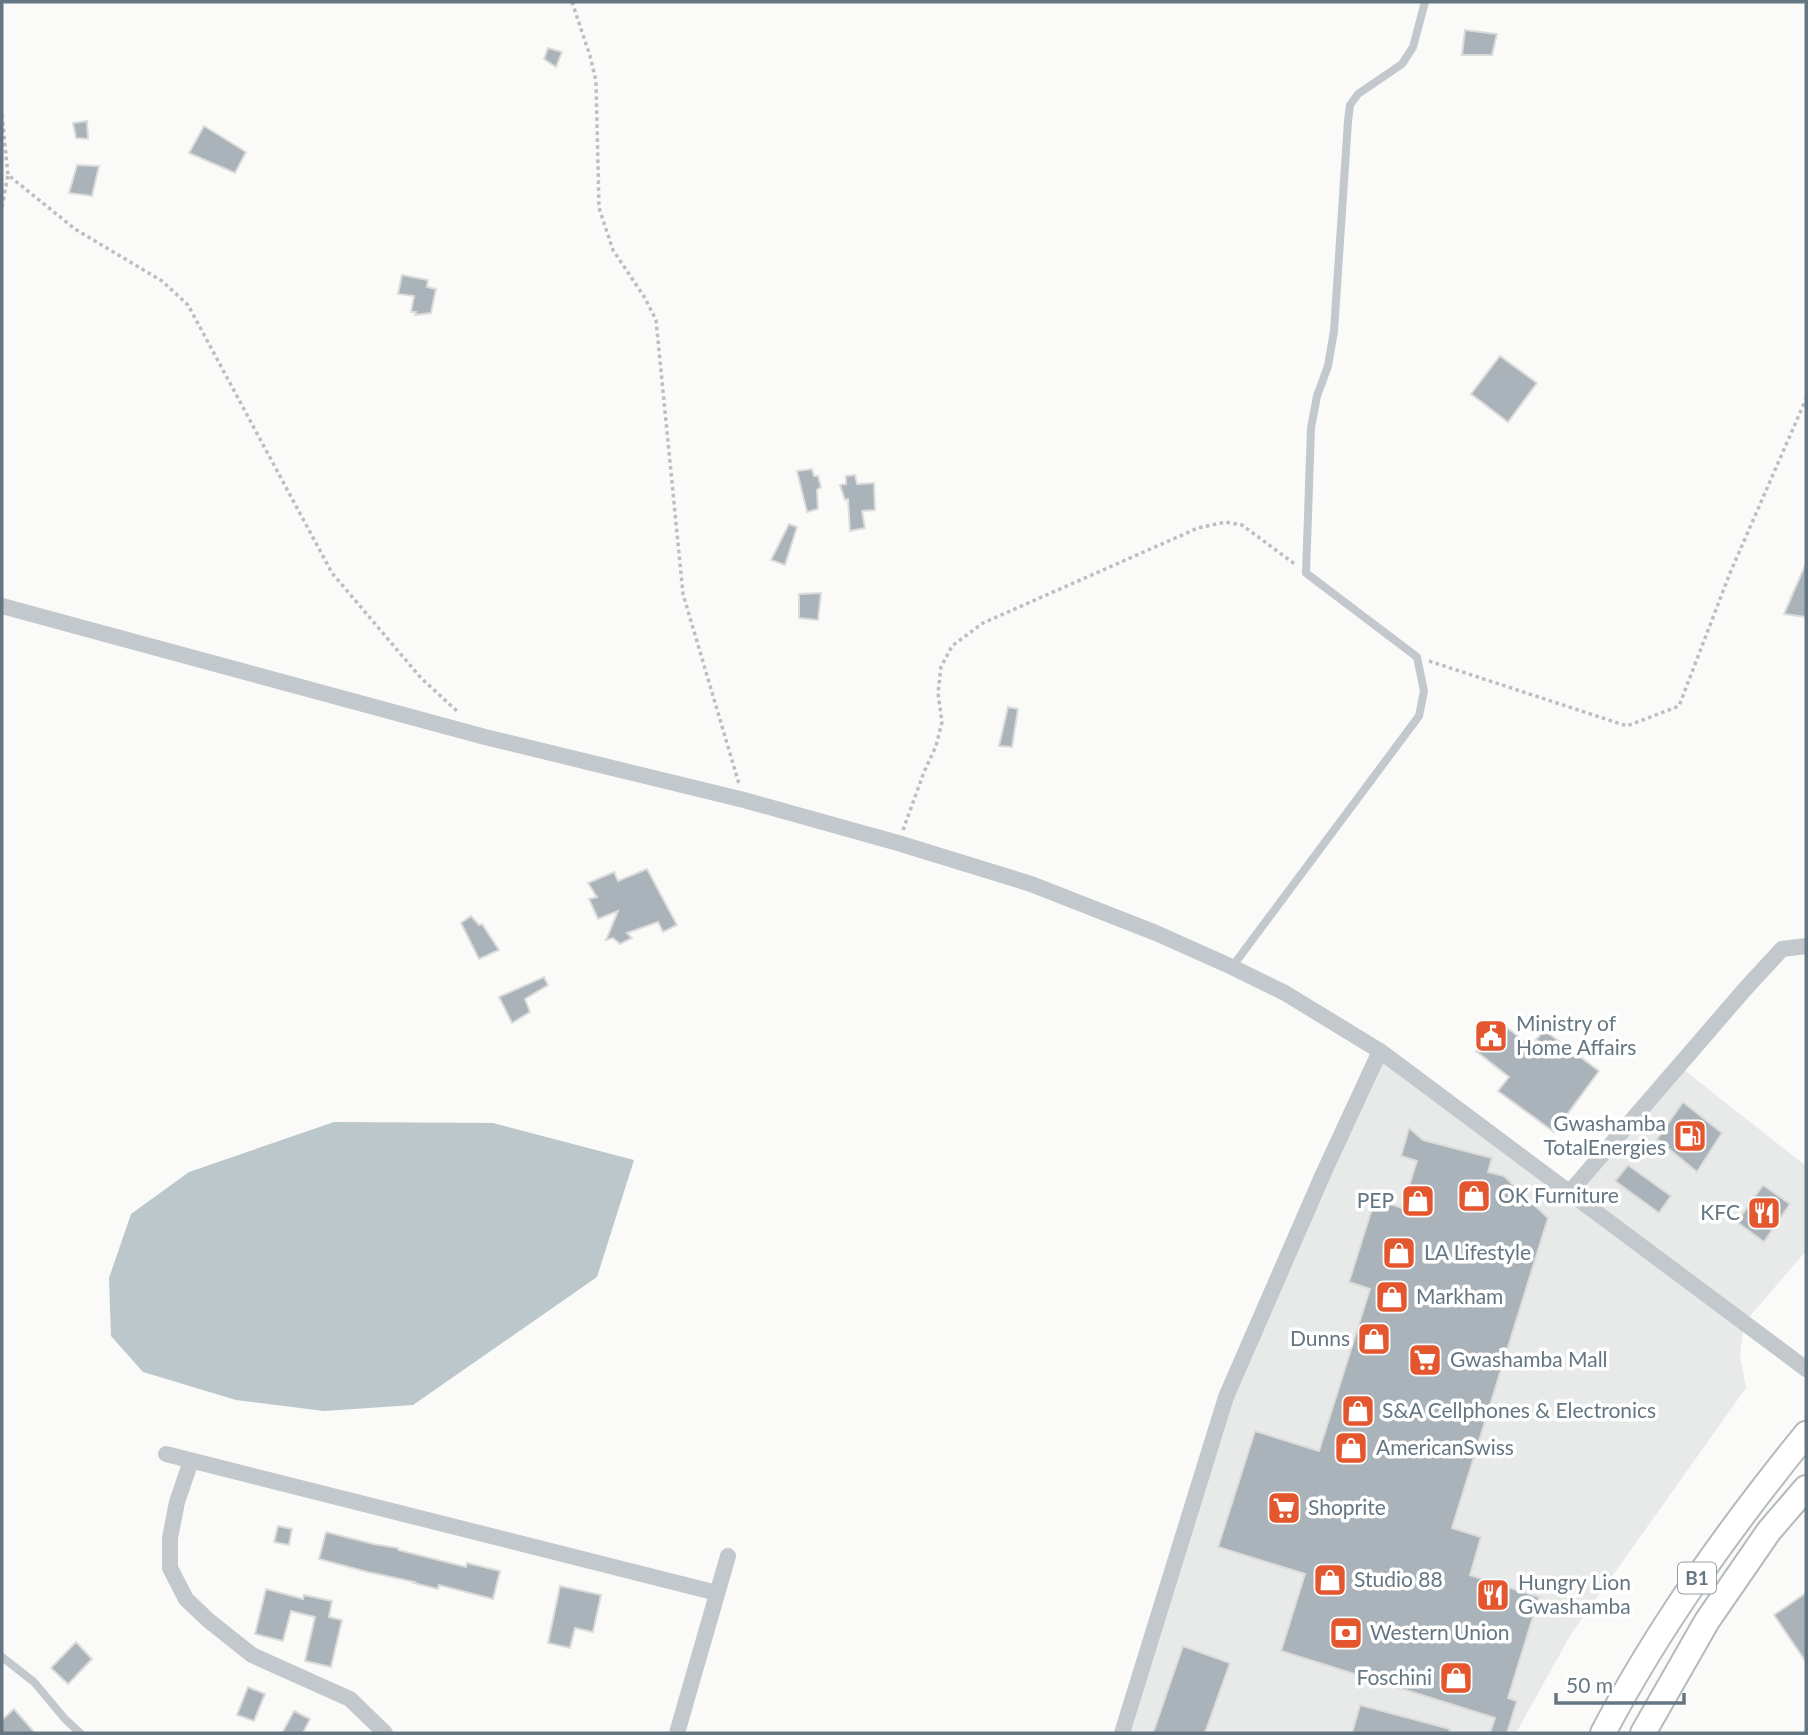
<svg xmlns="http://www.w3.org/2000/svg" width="1808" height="1735" font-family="Lato,sans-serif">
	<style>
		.built { fill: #e8e9e9 }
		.water { fill: #bbc7cb }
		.building { fill: #aab3b9; stroke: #dcdcda; stroke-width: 2 }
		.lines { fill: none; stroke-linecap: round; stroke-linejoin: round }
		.primary-casing { stroke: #b5babe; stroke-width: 28 }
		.path { stroke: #bbbfc2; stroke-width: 3.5; stroke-dasharray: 3.5 3.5; stroke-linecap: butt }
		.lane { stroke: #c3c8cc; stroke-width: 8 }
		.street { stroke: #c3c8cc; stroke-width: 16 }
		.primary { stroke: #fff; stroke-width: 24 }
		.labels { text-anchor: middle; stroke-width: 7; stroke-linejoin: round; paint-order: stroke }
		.shield { fill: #fff; stroke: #939fa8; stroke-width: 2 }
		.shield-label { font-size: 19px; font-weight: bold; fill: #657683 }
		.poi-label { font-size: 21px; fill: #657683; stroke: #fff; text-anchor: start }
	</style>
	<rect width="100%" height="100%" fill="#fafaf8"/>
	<polygon class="built" points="1380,1051 1569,1192 1679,1066 1806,1166 1806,1251 1744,1323 1740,1356 1746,1388 1571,1634 1516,1733 1122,1733 1226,1397"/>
	<polygon class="water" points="334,1122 493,1123 634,1160 597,1277 413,1405 324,1411 236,1400 143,1372 111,1336 109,1278 131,1214 189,1172"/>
	<g class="building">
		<polygon points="1465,30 1497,34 1492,55 1462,55"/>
		<polygon points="548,48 562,52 556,67 544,59"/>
		<polygon points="87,121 88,139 76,138 73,123"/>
		<polygon points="204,126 246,152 235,173 189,153"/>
		<polygon points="77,165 99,166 92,196 69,193"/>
		<polygon points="402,275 428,280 427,287 436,289 431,313 415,315 416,312 411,312 414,296 398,294"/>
		<polygon points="1500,356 1537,383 1508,422 1471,394"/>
		<polygon points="812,469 814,476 818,476 821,487 817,490 818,509 807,512 797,471"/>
		<polygon points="855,475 857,484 874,483 875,510 862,511 865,528 850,531 848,499 845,500 840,485 846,484 846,476"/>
		<polygon points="789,524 797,527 785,565 771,560"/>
		<polygon points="1806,563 1806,617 1784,614"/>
		<polygon points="821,593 818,620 799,618 799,594"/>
		<polygon points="1008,707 1018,709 1012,747 999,746"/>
		<polygon points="647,869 677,925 663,932 658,922 627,933 632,938 620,944 613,938 606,940 618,911 598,919 589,899 597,897 588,883 614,872 618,881"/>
		<polygon points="471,916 479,925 482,924 499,950 479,959 461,923"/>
		<polygon points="544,977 548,985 525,999 530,1012 512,1023 499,997"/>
		<polygon points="1498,1021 1531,1046 1544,1030 1599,1071 1554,1132 1498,1091 1509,1077 1476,1051"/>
		<polygon points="1683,1102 1722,1133 1697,1172 1657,1139"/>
		<polygon points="1409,1128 1423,1140 1492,1158 1488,1172 1504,1176 1548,1218 1452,1528 1481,1537 1470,1575 1539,1597 1508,1698 1517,1701 1507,1733 1490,1733 1495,1718 1281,1651 1305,1574 1218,1547 1255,1431 1319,1451 1370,1289 1349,1282 1375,1199 1402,1208 1417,1161 1401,1156"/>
		<polygon points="1628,1165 1671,1196 1659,1213 1615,1181"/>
		<polygon points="1763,1185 1790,1204 1764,1242 1737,1222"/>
		<polygon points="278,1526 292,1529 289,1545 274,1542"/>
		<polygon points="326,1532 373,1544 398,1548 398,1550 466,1567 467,1563 500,1571 493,1599 439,1585 438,1589 414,1583 415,1582 368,1572 319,1559"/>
		<polygon points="560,1586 601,1595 593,1632 575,1628 570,1648 548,1643"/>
		<polygon points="266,1589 303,1599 304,1595 332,1601 329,1617 342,1620 331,1667 305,1661 315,1617 291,1611 283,1641 255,1634"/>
		<polygon points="1806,1593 1806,1662 1774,1615"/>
		<polygon points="76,1642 92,1659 68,1684 51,1668"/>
		<polygon points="1183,1646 1230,1663 1205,1733 1153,1733"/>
		<polygon points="248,1687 265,1694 254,1721 237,1715"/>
		<polygon points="1360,1705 1450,1729 1449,1733 1352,1733"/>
		<polygon points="14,1709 35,1733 2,1733 2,1720"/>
		<polygon points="294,1711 310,1719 303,1733 282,1733"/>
	</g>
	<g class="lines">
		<defs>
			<g id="primary">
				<path d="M1603,1733C1659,1626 1730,1528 1806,1434"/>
				<polyline points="1643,1733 1707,1621 1769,1531 1806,1488"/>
			</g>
		</defs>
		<use href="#primary" class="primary-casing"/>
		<g class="path">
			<polyline points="572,2 590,56 596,81 599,208 613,250 645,298 656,320 683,594 739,784"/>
			<polyline points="2,115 8,175 75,229 162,281 188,305 332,573 421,678 458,712"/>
			<polyline points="2,207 8,175"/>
			<polyline points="1429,661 1627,726 1679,706 1730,573 1806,399"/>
			<polyline points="903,830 924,772 936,746 942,722 938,693 941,667 952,646 983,623 1198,528 1225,522 1242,525 1296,565"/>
		</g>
		<g class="lane">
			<polyline points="1232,967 1419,716 1424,691 1417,657 1306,573 1311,428 1317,396 1328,366 1334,331 1348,121 1350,105 1358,94 1402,64 1413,47 1425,2"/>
			<polyline points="2,1657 34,1682 65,1719 80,1733"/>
		</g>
		<g class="street">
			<polyline points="2,606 485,737 744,800 898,843 1031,884 1156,933 1232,967 1285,993 1380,1051 1806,1369"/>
			<polyline points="1569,1193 1746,988 1782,949 1806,946"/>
			<polyline points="166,1454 717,1593"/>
			<polyline points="191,1461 177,1502 170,1538 170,1568 186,1599 208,1620 252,1655 350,1699 385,1733"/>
			<polyline points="677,1733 728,1556"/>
			<polyline points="1122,1733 1226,1397 1324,1172 1380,1051"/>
		</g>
		<use href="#primary" class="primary"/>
	</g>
	<defs>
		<symbol id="civic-square" viewBox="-11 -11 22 22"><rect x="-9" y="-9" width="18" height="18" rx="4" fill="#e4572e" stroke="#fff"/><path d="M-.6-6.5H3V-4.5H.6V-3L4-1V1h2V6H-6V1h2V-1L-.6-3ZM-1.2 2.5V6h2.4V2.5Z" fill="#fff"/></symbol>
		<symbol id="fuel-square" viewBox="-11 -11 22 22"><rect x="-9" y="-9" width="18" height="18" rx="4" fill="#e4572e" stroke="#fff"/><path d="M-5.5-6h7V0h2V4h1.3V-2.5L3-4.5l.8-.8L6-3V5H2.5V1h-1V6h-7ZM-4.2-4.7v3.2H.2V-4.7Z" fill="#fff"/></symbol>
		<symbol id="shop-square" viewBox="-11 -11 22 22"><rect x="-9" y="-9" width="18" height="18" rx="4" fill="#e4572e" stroke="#fff"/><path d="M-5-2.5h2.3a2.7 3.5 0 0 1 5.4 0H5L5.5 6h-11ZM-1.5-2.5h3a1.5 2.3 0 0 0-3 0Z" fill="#fff"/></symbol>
		<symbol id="restaurant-square" viewBox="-11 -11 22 22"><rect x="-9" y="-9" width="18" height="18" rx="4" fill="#e4572e" stroke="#fff"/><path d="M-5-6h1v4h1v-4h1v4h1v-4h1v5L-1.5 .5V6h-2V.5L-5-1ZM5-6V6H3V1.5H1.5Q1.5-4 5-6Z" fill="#fff"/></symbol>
		<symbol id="supermarket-square" viewBox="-11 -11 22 22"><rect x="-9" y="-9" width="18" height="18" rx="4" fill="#e4572e" stroke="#fff"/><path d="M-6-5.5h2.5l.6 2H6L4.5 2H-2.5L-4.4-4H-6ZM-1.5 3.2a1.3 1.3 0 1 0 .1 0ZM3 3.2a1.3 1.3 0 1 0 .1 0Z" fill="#fff"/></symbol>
		<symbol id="bank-square" viewBox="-11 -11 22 22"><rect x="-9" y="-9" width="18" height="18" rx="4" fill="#e4572e" stroke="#fff"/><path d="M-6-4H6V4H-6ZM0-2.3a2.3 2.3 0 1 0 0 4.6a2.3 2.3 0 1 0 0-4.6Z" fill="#fff"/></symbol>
	</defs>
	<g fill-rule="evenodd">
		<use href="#civic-square" x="1472" y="1017" width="38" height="38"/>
		<use href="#fuel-square" x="1671" y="1117" width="38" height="38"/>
		<use href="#shop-square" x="1455" y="1177" width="38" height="38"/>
		<use href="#shop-square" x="1399" y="1182" width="38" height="38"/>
		<use href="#restaurant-square" x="1745" y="1194" width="38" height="38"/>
		<use href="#shop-square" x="1380" y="1234" width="38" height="38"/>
		<use href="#shop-square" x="1373" y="1278" width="38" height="38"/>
		<use href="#shop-square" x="1355" y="1320" width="38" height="38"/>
		<use href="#supermarket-square" x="1406" y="1341" width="38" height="38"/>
		<use href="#shop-square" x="1339" y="1392" width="38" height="38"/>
		<use href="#shop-square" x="1332" y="1429" width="38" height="38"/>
		<use href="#supermarket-square" x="1265" y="1489" width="38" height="38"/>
		<use href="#shop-square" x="1311" y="1561" width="38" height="38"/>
		<use href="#restaurant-square" x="1474" y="1576" width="38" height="38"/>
		<use href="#bank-square" x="1327" y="1614" width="38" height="38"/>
		<use href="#shop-square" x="1437" y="1659" width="38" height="38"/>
	</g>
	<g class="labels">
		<rect class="shield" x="1678" y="1562.5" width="38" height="31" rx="5"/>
		<g class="shield-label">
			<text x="1697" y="1585">B1</text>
		</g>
		<g class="poi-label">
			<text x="1516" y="1031">Ministry of<tspan x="1516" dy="24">Home Affairs</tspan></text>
			<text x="1666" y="1131" text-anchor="end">Gwashamba<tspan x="1666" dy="24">TotalEnergies</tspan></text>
			<text x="1498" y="1203">OK Furniture</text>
			<text x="1394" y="1208" text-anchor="end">PEP</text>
			<text x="1740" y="1220" text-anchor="end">KFC</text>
			<text x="1424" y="1260">LA Lifestyle</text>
			<text x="1416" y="1304">Markham</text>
			<text x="1350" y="1346" text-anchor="end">Dunns</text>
			<text x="1450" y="1367">Gwashamba Mall</text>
			<text x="1382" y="1418">S&amp;A Cellphones &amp; Electronics</text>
			<text x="1376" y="1455">AmericanSwiss</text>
			<text x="1308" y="1515">Shoprite</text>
			<text x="1354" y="1587">Studio 88</text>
			<text x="1518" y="1590">Hungry Lion<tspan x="1518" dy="24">Gwashamba</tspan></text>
			<text x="1370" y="1640">Western Union</text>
			<text x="1432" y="1685" text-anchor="end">Foschini</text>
		</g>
	</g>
	<rect width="1808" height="1735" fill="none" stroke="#657683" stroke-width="7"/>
	<path d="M1556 1693v10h128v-10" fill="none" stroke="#657683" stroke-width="3.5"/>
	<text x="1566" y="1693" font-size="21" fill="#657683" stroke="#ffffff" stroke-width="5" paint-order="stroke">50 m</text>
</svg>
